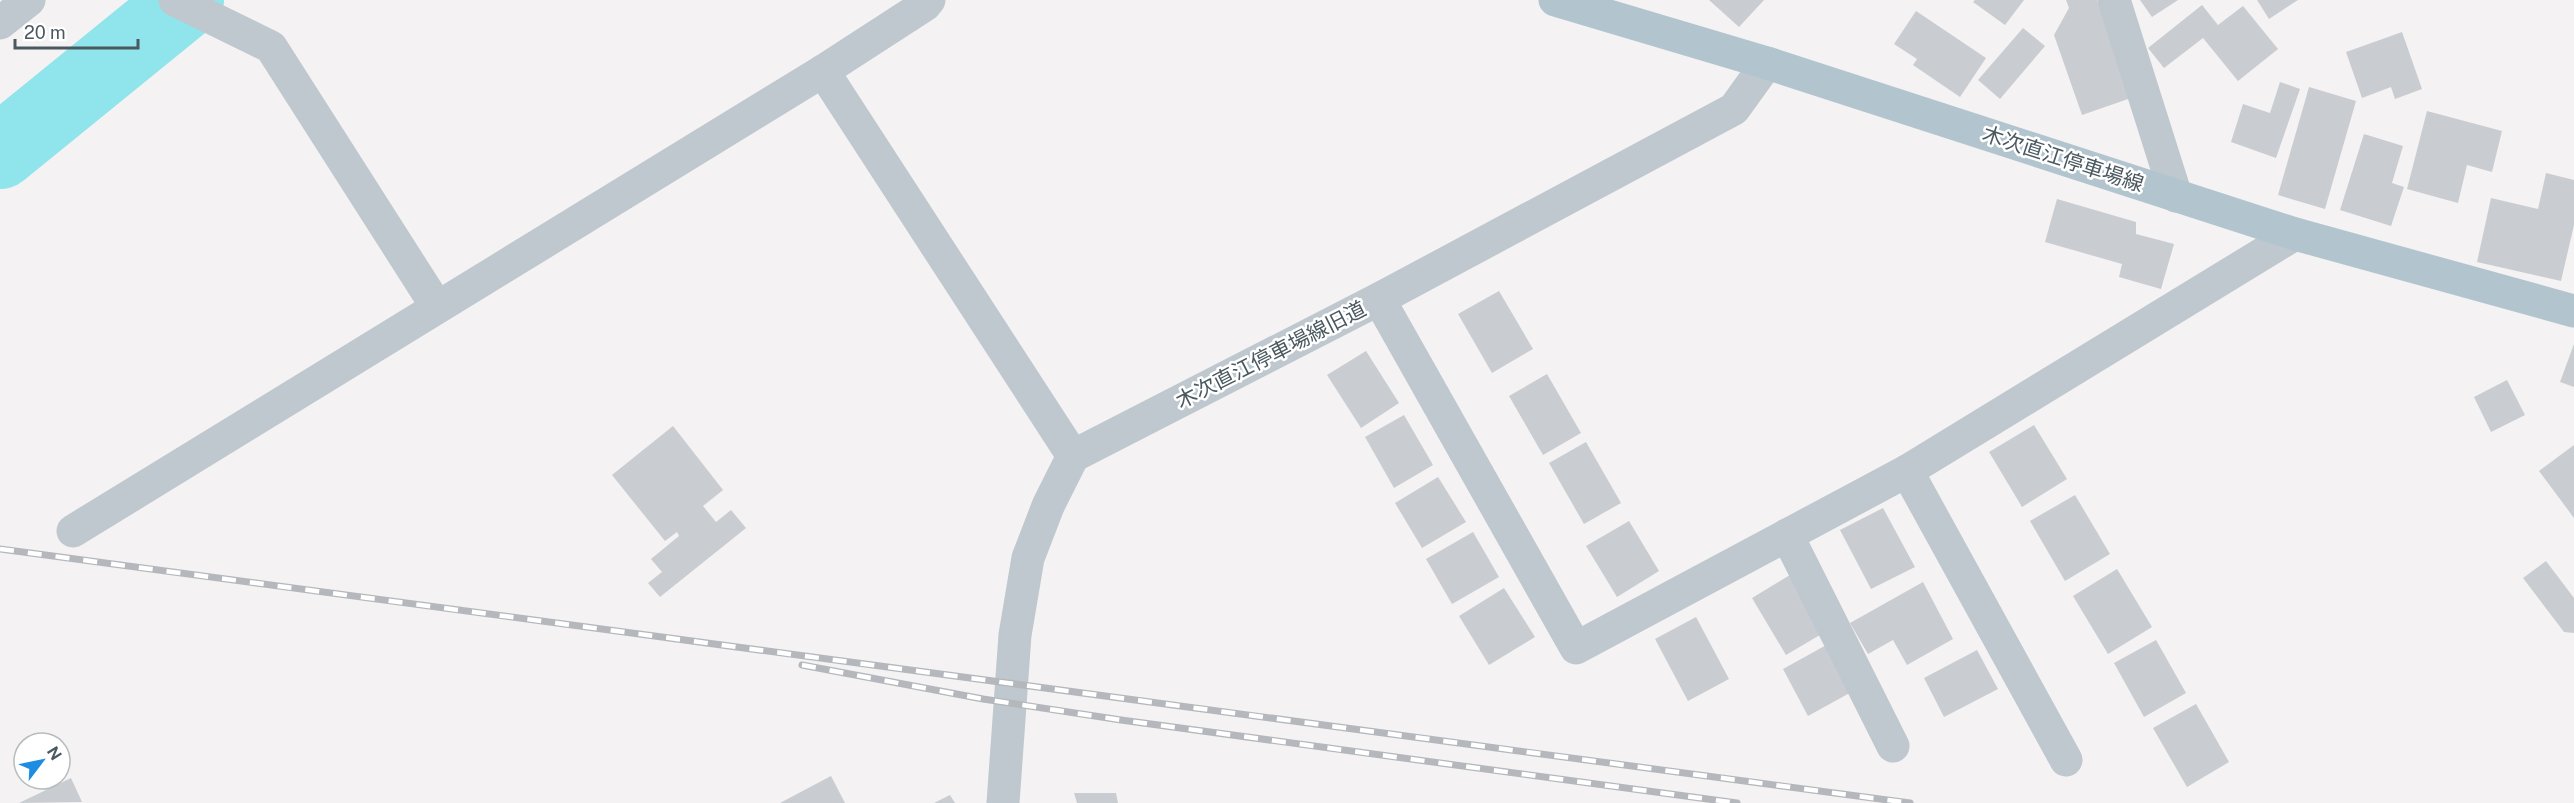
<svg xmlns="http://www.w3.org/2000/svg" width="2574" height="803" font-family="'Public Sans','Noto Sans JP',sans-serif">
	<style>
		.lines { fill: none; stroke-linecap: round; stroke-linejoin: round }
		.river { stroke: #90e4eb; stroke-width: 74 }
		.building { fill: #c9cdd1 }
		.minor { stroke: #bec8ce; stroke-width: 33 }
		.major { stroke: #b2c5cf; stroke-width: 33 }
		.rail-casing { stroke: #b4b8bc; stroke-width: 7 }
		.rail { stroke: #fff; stroke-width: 4.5; stroke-dasharray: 14; stroke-linecap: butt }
		.labels { text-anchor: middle; stroke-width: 5; stroke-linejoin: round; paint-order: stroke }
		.street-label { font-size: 21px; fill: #4a585f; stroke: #fff }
	</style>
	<rect width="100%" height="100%" fill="#f4f2f2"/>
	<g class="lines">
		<polyline class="river" points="0,152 187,0"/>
	</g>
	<g class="building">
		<polygon points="1709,0 1764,0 1739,27"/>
		<polygon points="1975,0 2024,0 2005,25 1973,2"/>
		<polygon points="2066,0 2097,0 2131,98 2082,115 2054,35 2069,8"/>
		<polygon points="2140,0 2178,0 2152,17"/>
		<polygon points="2257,0 2298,0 2269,19"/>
		<polygon points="2202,5 2218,25 2243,6 2278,49 2238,81 2203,38 2164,68 2148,48"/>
		<polygon points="1916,11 1986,58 1960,97 1913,65 1917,59 1894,44"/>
		<polygon points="2023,28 2045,46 2000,99 1978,80"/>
		<polygon points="2402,32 2422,89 2395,99 2391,87 2362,98 2346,52"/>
		<polygon points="2280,82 2300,89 2276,158 2231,142 2243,104 2270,113"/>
		<polygon points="2309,87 2356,101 2325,209 2278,195"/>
		<polygon points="2427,111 2502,131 2492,172 2467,165 2458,203 2407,189"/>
		<polygon points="2364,134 2403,146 2392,183 2404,187 2391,226 2340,210"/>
		<polygon points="2546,173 2574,180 2574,225 2561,281 2477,262 2491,198 2538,209"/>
		<polygon points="2057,199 2136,222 2136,234 2174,244 2161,289 2119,277 2122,264 2045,242"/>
		<polygon points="1499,291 1533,349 1492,373 1458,314"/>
		<polygon points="2574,344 2574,387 2560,382"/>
		<polygon points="1366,351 1399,403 1361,428 1327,375"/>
		<polygon points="1547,374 1581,433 1543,455 1509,396"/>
		<polygon points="2507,380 2525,415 2491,432 2474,397"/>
		<polygon points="1404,415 1433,465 1394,488 1365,437"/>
		<polygon points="2034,425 2067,479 2022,507 1989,452"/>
		<polygon points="673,426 723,490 703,506 716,522 731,510 746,528 660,597 648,583 662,572 651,559 679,536 677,532 665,541 612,475"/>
		<polygon points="1586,442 1621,503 1584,524 1549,463"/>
		<polygon points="2574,445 2574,518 2539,471"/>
		<polygon points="1438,477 1466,522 1422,548 1395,503"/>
		<polygon points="2075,495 2110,554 2065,581 2030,521"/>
		<polygon points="1883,508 1915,567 1871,589 1840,530"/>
		<polygon points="1629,521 1659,571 1617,597 1586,546"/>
		<polygon points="1473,532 1499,577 1452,604 1426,559"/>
		<polygon points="2546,561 2574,598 2574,633 2564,632 2523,578"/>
		<polygon points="2117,569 2152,627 2108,654 2073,596"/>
		<polygon points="1795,572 1830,629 1786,655 1752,598"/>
		<polygon points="1923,582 1953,639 1907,665 1893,640 1868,654 1850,623"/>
		<polygon points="1504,588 1535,637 1489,665 1459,616"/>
		<polygon points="1696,617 1729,679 1688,701 1655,639"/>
		<polygon points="2156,640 2186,693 2144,717 2114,663"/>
		<polygon points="1830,643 1855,690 1808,716 1783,669"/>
		<polygon points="1977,650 1998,689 1944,717 1924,678"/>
		<polygon points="2196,704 2229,762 2187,787 2153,728"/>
		<polygon points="831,776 845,803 780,803"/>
		<polygon points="71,778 82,802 19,803"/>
		<polygon points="1074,793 1116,793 1118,803 1077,803"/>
		<polygon points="950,795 955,803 934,803"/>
	</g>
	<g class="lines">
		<g class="minor">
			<polyline points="175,0 271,47 437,307"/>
			<polyline points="2114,0 2176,196"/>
			<polyline points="0,23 29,0"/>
			<polyline points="823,71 1073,456"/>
			<polyline points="1379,299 1576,648 1907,471 2295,234"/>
			<polyline points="1907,471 2066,760"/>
			<polyline points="73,531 823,71 925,5 929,0"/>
			<polyline points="1787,535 1893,746"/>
			<polyline points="1003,803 1015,635 1028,558 1048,506 1073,456 1379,299 1734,109 1767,63"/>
		</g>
		<polyline class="major" points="1555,0 1767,63 2295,234 2574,311"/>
		<defs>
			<g id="rail">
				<polyline points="0,549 1910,803"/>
				<polyline points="802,665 983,699 1121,720 1737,803"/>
			</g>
		</defs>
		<use href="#rail" class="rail-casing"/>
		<use href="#rail" class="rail"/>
	</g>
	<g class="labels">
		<g class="street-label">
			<text transform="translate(2063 159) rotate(18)" y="7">木次直江停車場線</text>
			<text transform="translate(1271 355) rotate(-27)" y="7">木次直江停車場線旧道</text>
		</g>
	</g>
	<g transform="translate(42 761) rotate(58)"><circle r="28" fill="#ffffff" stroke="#b7bcbf" stroke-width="1.5"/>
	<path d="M0-4.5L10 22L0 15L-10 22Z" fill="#1d8de3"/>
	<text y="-9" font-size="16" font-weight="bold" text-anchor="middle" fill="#4a585f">N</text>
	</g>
	<path d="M15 39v9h123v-9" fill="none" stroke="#4a585f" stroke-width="3"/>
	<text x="24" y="39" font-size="18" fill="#4a585f" stroke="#ffffff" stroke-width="4.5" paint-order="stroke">20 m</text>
</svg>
